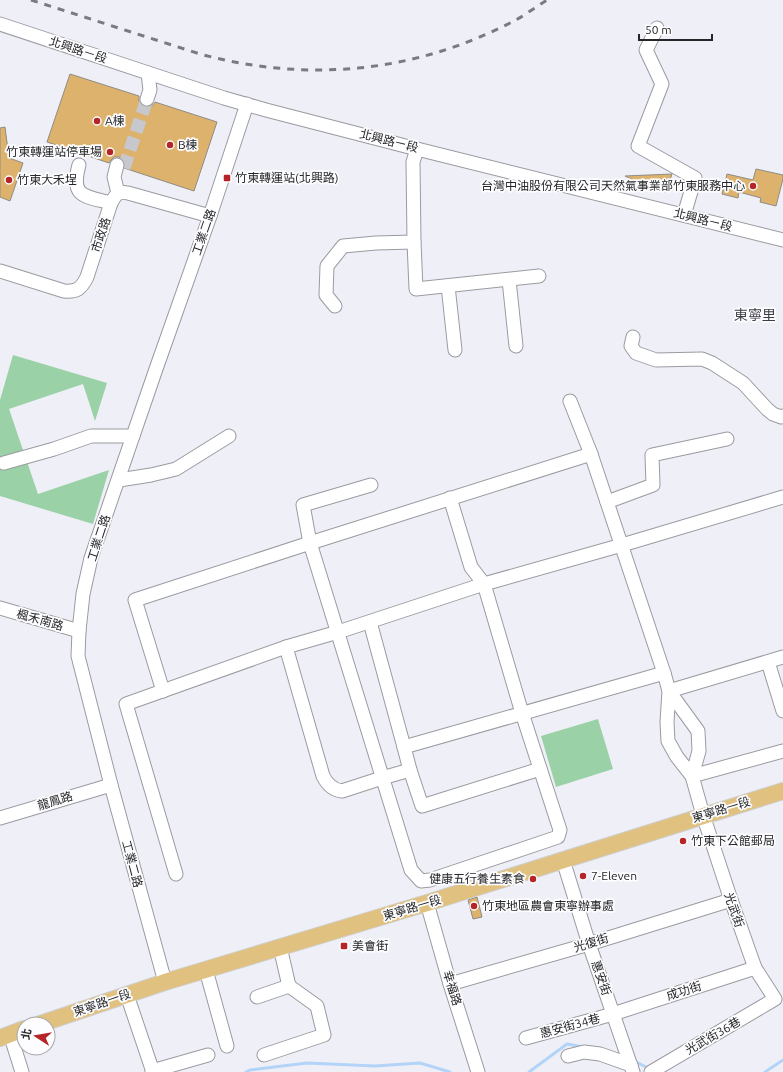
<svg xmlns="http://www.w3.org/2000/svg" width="783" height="1072" font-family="Ubuntu,'Noto Sans TC',sans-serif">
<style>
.green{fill:#9ad1a6}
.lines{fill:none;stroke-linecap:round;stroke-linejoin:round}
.stream{stroke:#b3d4f8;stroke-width:3}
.building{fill:#ddb26c;stroke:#8f8b85}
.minor-tunnel{stroke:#c7c8ce;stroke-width:13;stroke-dasharray:13 6;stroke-linecap:butt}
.minor-casing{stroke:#9a9ba1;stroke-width:15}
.major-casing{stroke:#cfcfd0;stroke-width:18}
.minor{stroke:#fff;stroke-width:13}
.major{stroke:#e0c180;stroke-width:16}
.rail{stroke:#7a7b7f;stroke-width:3;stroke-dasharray:7 7;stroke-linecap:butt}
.poi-dot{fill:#b52527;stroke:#fdfdff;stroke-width:1.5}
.labels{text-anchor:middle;stroke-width:3.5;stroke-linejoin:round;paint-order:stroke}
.street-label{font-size:12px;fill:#252628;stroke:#fdfdff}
.poi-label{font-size:12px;fill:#252628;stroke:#fdfdff;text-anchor:start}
.quarter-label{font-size:14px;fill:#3d3e43;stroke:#fdfdff}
</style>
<rect width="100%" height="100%" fill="#eff0f7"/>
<g class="green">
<path d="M13,355l94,28 -12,38 -12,-37 -74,25 29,85 71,-24 -16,54 -93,-28v-96z"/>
<path d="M598,719l15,50 -57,18 -15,-51z"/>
</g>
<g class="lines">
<g class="stream">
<path d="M638,1063l8,4"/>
<path d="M246,1072l4,-2 57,-7 68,3 45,-3 30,9"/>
<path d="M529,1072l38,-28 16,3"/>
<path d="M765,1072l18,-12"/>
</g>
</g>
<g class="building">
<path d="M70,74l69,22v5l2,4 3,1 5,1 4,-2 2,-3 62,20 -23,69 -70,-23 1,-6 -3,-3 -3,-2h-5l-3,3 -2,3 -62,-21z"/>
<path d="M5,127l4,31 14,5 -13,38 -10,-4v-69z"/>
<path d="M756,169l27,6v4l-7,27 -16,-4 1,-4 -22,-6 -1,6 -16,-4 5,-20 26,6z"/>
<path d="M672,174l-6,18 -17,-4 -24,-12z"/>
<path d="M477,897l5,20 -9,2 -5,-19z"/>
</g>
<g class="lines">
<path class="minor-tunnel" d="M124,168l23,-69"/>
<g class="minor-casing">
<g id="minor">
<path d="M0,24l224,74 42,12 151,39 366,91"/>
<path d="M657,28l-11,22 16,34 -24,62 57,32 -11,37"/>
<path d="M147,99l3,-9 -2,-17"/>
<path d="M79,165c-9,33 6,31 32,38"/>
<path d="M117,165l-3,12 4,16"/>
<path d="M414,242l2,47 123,-13"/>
<path d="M0,271l64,20c13,1 17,-2 23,-14l24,-74c5,-9 7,-12 17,-10l82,23"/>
<path d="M509,280l7,66"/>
<path d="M448,286l7,64"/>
<path d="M335,306l-9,-11 1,-29 16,-20 33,-3 38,-1 -1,-80 4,-13"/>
<path d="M633,337l-2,9 5,7 20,7 46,-1 10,4 31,20 24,26 6,5 8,3 2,-1"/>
<path d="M570,401l21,53 73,219"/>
<path d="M4,463l50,-14 37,-13h42"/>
<path d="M119,480l32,-5 25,-6 53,-33"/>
<path d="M371,485l-68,20 7,38 101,327 10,11 9,-1 128,-43 2,-7 -38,-117 -38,-129 -13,-17 -21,-69"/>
<path d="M607,502l46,-17 -1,-30 75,-16"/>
<path d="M0,608l79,23"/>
<path d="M370,622l34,125 260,-74 5,18 -2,31 1,19 9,16 15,19 7,-25 -1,-20 -29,-40"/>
<path d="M768,662l15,49"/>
<path d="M163,691l-28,-91 175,-57 281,-89"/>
<path d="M669,691l114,-34"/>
<path d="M404,747l6,23 12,36 118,-37"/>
<path d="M410,770l-28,8 -40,13c-9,-1 -15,-7 -19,-15l-37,-129 52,-15 146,-48 138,-39 161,-48"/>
<path d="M0,818l111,-33"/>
<path d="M563,860l26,84 44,128"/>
<path d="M176,874l-50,-170 160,-57"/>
<path d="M427,903l23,81 28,88"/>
<path d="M206,970l21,76"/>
<path d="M165,982l-54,-197 -33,-129 1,-25 4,-37 8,-36 65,-189 54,-153 37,-112"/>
<path d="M450,984l139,-40 142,-44"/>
<path d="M127,995l26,77"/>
<path d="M257,997l32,-11"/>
<path d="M10,1034l12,38"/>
<path d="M526,1038l87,-24 142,-46"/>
<path d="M264,1055l60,-20 -7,-29 -28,-20 -9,-39"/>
<path d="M568,1056l16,-4 16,2 31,11"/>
<path d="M152,1071l56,-16"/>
<path d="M651,1072l124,-73 -20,-31 -24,-68 -28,-85 -11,-39 91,-25"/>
</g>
</g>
<g class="major-casing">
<g id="major">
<path d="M40,1024l125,-42 262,-79 356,-112"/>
<path d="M0,1038l24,-9"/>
</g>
</g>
<use href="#minor" class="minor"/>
<use href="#major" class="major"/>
<path class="rail" d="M31,0l169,54c108,29 214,19 314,-33 11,-6 22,-14 33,-21"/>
</g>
<g class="poi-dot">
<circle cx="97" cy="121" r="4"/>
<circle cx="170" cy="145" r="4"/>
<circle cx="110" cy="152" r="4"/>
<rect x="223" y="174" width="8" height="8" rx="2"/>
<circle cx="9" cy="180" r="4"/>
<circle cx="753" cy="186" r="4"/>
<circle cx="683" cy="841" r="4"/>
<circle cx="583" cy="876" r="4"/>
<circle cx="533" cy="879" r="4"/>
<circle cx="474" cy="906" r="4"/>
<rect x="340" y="942" width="8" height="8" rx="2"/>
</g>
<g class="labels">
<g class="street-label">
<text transform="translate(78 50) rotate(18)" y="4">北興路ㄧ段</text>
<text transform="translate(389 141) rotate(14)" y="4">北興路ㄧ段</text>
<text transform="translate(703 220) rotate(14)" y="4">北興路ㄧ段</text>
<text transform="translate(204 232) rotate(-71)" y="4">工業二路</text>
<text transform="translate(101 235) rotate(-72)" y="4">市政路</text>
<text transform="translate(99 538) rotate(-72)" y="4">工業二路</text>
<text transform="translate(40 620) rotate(16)" y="4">楓禾南路</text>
<text transform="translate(55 801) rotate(-17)" y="4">龍鳳路</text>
<text transform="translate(721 810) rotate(-17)" y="4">東寧路一段</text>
<text transform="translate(132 864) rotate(75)" y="4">工業二路</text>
<text transform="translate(412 908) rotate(-17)" y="4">東寧路一段</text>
<text transform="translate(734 910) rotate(71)" y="4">光武街</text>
<text transform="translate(591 943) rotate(-17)" y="4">光復街</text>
<text transform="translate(601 978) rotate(71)" y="4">惠安街</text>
<text transform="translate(452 988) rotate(73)" y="4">幸福路</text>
<text transform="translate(684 991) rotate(-18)" y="4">成功街</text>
<text transform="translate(102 1003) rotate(-19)" y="4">東寧路一段</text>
<text transform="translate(570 1026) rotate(-15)" y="4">惠安街34巷</text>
<text transform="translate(713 1036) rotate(-30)" y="4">光武街36巷</text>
</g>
<g class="poi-label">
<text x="105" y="125">A棟</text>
<text x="178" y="149">B棟</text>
<text x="102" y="156" text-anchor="end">竹東轉運站停車場</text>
<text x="235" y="182">竹東轉運站(北興路)</text>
<text x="17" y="184">竹東大禾埕</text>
<text x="745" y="190" text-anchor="end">台灣中油股份有限公司天然氣事業部竹東服務中心</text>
<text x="691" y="845">竹東下公館郵局</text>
<text x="591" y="880">7-Eleven</text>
<text x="525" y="883" text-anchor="end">健康五行養生素食</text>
<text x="482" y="910">竹東地區農會東寧辦事處</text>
<text x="352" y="950">美會街</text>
</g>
<g class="quarter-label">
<text x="755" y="320">東寧里</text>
</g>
</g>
<g transform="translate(36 1036) rotate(282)"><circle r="19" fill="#fdfdff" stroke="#a7a7a9"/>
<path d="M0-3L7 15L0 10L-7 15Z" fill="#b52527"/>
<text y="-6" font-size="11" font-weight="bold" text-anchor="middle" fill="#252628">北</text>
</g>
<path d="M639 34v6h73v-6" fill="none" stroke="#252628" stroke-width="2"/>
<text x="645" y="34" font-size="12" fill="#252628" stroke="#fdfdff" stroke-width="3" paint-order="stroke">50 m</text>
</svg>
